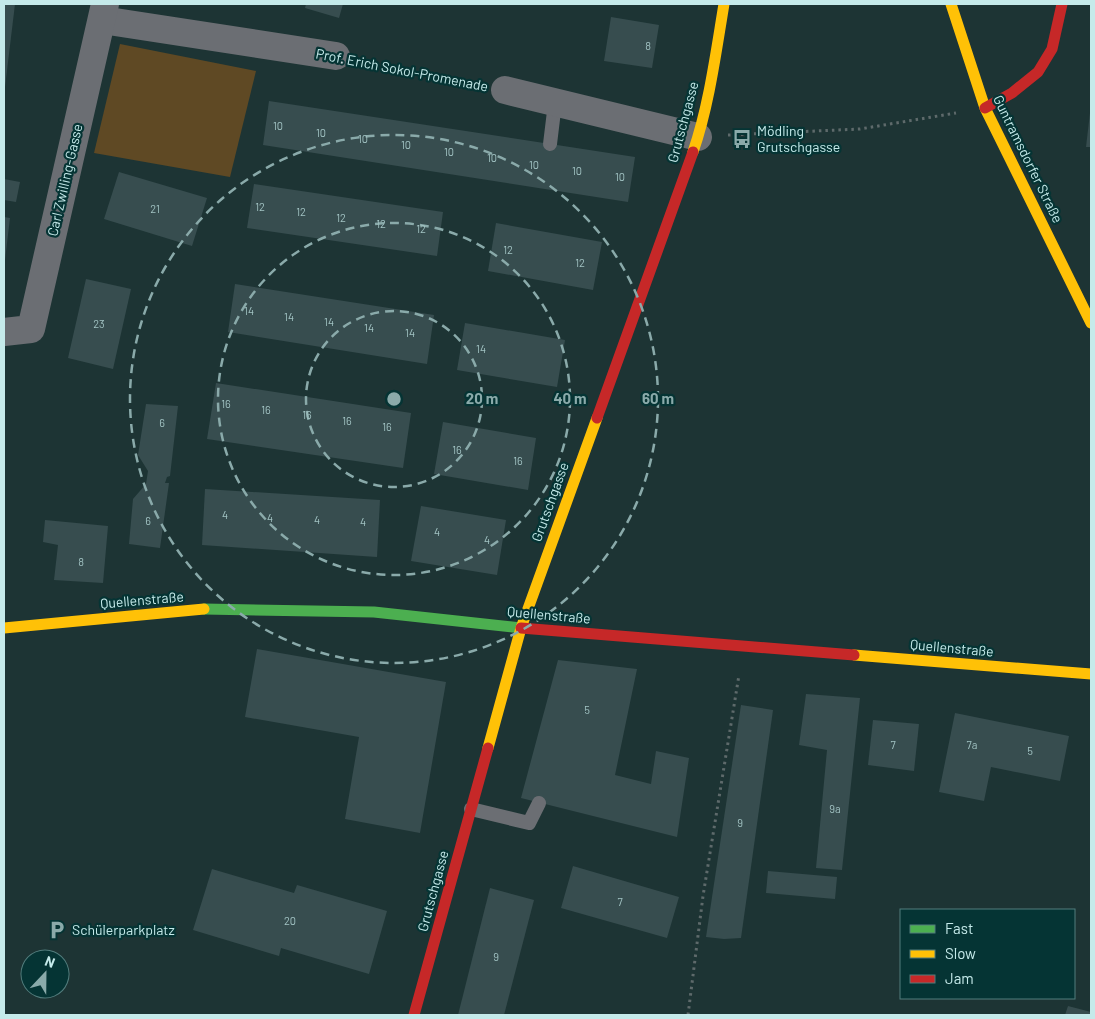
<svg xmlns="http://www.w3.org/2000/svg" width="1095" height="1019" font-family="Barlow,sans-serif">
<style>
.green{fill:#5f4924}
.building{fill:#374d4f}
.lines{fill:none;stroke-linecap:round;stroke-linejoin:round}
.path{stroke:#5e6a6b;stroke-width:3;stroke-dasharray:2.5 4;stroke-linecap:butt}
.lane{stroke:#6b6e73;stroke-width:14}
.street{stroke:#6b6e73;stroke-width:28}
.fast{stroke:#4caf50;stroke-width:11}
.slow{stroke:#ffc107;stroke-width:11}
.jam{stroke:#c62828;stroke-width:11}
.ring{fill:none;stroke:#8aaaaa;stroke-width:2.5;stroke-dasharray:9 6}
.labels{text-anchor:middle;stroke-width:4.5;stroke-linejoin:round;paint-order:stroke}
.number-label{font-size:11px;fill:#a2c3c3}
.street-label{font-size:14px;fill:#c5eaea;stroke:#053434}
.poi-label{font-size:14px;fill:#c5eaea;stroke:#053434;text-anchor:start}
.centre{fill:#8aaaaa;stroke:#053434;stroke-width:2.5}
.ring-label{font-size:15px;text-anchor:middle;font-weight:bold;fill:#8aaaaa;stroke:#053434;stroke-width:4.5;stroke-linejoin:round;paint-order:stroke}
</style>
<rect width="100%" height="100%" fill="#1d3434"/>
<path class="green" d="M120,44l136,27 -26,106 -136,-24z"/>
<g class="building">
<path d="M4,4h11l-10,83h-1z"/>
<path d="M306,4h37l-4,14 -34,-10z"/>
<path d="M611,17l48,8 -7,43 -48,-7z"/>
<path d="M269,101l366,56 -7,45 -365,-57z"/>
<path d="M1090,113h1v34h-5z"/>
<path d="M119,172l88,26 -15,48 -88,-27z"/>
<path d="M4,179l16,3 -4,20 -12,-2z"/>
<path d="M254,184l189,28 -6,44 -190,-28z"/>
<path d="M4,217l6,1 -5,42h-1z"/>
<path d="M496,223l106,19 -9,48 -105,-19z"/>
<path d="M86,279l45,10 -18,80 -45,-11z"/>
<path d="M235,284l199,31 -7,49 -199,-32z"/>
<path d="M465,323l100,17 -8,47 -100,-17z"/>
<path d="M216,383l195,30 -8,55 -196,-29z"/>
<path d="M146,404l32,2 -8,70 -3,1 -2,6h4l-9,65 -31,-4 4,-45 13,-15 2,-13 -10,-16z"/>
<path d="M443,422l93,16 -8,52 -94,-16z"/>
<path d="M205,489l175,11 -3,57 -175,-12z"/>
<path d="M421,506l85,14 -9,55 -86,-14z"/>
<path d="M45,520l63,6 -5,57 -49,-3 4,-35 -15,-3z"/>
<path d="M257,649l189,33 -26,151 -75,-14 14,-82 -114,-20z"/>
<path d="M558,660l79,9 -22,106 36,9 5,-33 33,7 -12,79 -156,-39z"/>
<path d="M806,694l54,4 -18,172 -26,-2 11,-118 -28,-5z"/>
<path d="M741,705l32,5 -32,228 -17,1 -18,-2z"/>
<path d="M955,713l114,23 -9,45 -69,-14 -7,34 -45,-9z"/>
<path d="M873,720l46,4 -5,47 -46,-6z"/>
<path d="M573,866l106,31 -12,41 -106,-30z"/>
<path d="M212,869l82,24 3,-8 90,26 -18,63 -88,-26 -2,8 -86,-26z"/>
<path d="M768,871l69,6 -2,22 -69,-6z"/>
<path d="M490,888l44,12 -30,115h-46z"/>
<path d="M1068,1006l23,6v3h-26z"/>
</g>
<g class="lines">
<g class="path">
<path d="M363,62l114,23"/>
<path d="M728,135l132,-6 96,-16"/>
<path d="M688,1015l15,-119 36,-221"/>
</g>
<g class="lane">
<path d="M550,144l5,-41"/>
<path d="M471,809l58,14 10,-20"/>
</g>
<g class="street">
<path d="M102,20l234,36"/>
<path d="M505,90l193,47"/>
<path d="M4,332l27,-3 74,-325"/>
</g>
<path class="fast" d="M204,609l170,3 147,16"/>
<g class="slow">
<path d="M951,4l34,104 106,215"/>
<path d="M693,152c16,-46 23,-100 31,-148"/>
<path d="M4,628l200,-19"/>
<path d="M854,655l237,19"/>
<path d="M488,748l33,-120 76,-210"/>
</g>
<g class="jam">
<path d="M985,108l27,-15 26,-21 14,-23 10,-45"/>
<path d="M597,418l96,-266"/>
<path d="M521,628l333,27"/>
<path d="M414,1015l74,-267"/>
</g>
</g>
<g class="ring">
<circle cx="394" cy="399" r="88"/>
<circle cx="394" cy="399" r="176"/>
<circle cx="394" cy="399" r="264"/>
</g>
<defs>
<g id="bus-bare" transform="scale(1.5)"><path d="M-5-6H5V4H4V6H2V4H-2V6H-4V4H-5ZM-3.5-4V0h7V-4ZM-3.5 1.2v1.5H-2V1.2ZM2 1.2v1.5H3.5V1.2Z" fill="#8aaaaa" stroke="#053434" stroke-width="2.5" paint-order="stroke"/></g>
<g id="parking-bare" transform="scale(1.5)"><path d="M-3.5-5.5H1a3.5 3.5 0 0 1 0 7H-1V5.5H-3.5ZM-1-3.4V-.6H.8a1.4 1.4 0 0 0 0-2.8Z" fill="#8aaaaa" stroke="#053434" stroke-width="2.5" paint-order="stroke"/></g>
</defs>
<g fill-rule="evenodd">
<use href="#bus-bare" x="742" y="139"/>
<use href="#parking-bare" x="57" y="930"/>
</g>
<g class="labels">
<g class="number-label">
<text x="648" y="50">8</text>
<text x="278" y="130">10</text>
<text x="321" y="137">10</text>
<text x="363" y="143">10</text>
<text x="406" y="149">10</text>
<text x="449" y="156">10</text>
<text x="492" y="162">10</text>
<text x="534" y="169">10</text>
<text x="577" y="175">10</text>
<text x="620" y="181">10</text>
<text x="260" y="211">12</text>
<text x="155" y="213">21</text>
<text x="301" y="216">12</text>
<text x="341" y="222">12</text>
<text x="381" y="228">12</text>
<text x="421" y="233">12</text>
<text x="508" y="254">12</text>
<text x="580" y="267">12</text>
<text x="249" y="315">14</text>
<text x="289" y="321">14</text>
<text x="329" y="326">14</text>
<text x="99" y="328">23</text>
<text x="369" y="332">14</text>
<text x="410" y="337">14</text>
<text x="481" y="353">14</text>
<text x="226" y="408">16</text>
<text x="266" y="414">16</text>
<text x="307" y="419">16</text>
<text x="347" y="425">16</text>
<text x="162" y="427">6</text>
<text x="387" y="431">16</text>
<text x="457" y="454">16</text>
<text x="518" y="465">16</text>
<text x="225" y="519">4</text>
<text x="270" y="522">4</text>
<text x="317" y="524">4</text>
<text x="148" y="525">6</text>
<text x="363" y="526">4</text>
<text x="437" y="536">4</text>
<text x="487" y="544">4</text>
<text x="81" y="566">8</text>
<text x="587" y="714">5</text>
<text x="893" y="749">7</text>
<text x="972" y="749">7a</text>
<text x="1030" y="755">5</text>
<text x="835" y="813">9a</text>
<text x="740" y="827">9</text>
<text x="620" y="906">7</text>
<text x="290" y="925">20</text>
<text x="496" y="961">9</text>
</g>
<g class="street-label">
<text transform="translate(402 70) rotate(11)" y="5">Prof. Erich Sokol-Promenade</text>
<text transform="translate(683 122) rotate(-75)" y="5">Grutschgasse</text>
<text transform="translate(1028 159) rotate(64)" y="5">Guntramsdorfer Straße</text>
<text transform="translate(65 180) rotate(-77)" y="5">Carl Zwilling-Gasse</text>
<text transform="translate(550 502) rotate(-70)" y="5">Grutschgasse</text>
<text transform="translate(142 600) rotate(-5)" y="5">Quellenstraße</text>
<text transform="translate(549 615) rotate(5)" y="5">Quellenstraße</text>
<text transform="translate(952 648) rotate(5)" y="5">Quellenstraße</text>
<text transform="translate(433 891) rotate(-75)" y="5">Grutschgasse</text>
</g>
<g class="poi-label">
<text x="757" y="136">Mödling<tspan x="757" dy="16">Grutschgasse</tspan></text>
<text x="72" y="935">Schülerparkplatz</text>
</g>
</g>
<circle cx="394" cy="399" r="8" class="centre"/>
<g class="ring-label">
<text x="482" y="404">20 m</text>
<text x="570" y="404">40 m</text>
<text x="658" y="404">60 m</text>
</g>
<rect width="1095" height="1019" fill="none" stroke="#c5eaea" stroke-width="10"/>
<rect x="900" y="909" width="175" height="90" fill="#053434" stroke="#527d7d"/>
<rect x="910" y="925" width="25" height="8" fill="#4caf50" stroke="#527d7d"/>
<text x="945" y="934" font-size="15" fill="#c5eaea">Fast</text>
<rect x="910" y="950" width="25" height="8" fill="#ffc107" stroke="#527d7d"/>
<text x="945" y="959" font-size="15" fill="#c5eaea">Slow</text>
<rect x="910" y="975" width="25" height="8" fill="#c62828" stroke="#527d7d"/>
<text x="945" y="984" font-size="15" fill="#c5eaea">Jam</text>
<g transform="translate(45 974) rotate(22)"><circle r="24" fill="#053434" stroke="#527d7d"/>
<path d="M0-4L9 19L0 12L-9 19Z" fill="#8aaaaa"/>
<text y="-8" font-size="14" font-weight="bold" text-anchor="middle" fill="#c5eaea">N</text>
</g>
</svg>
